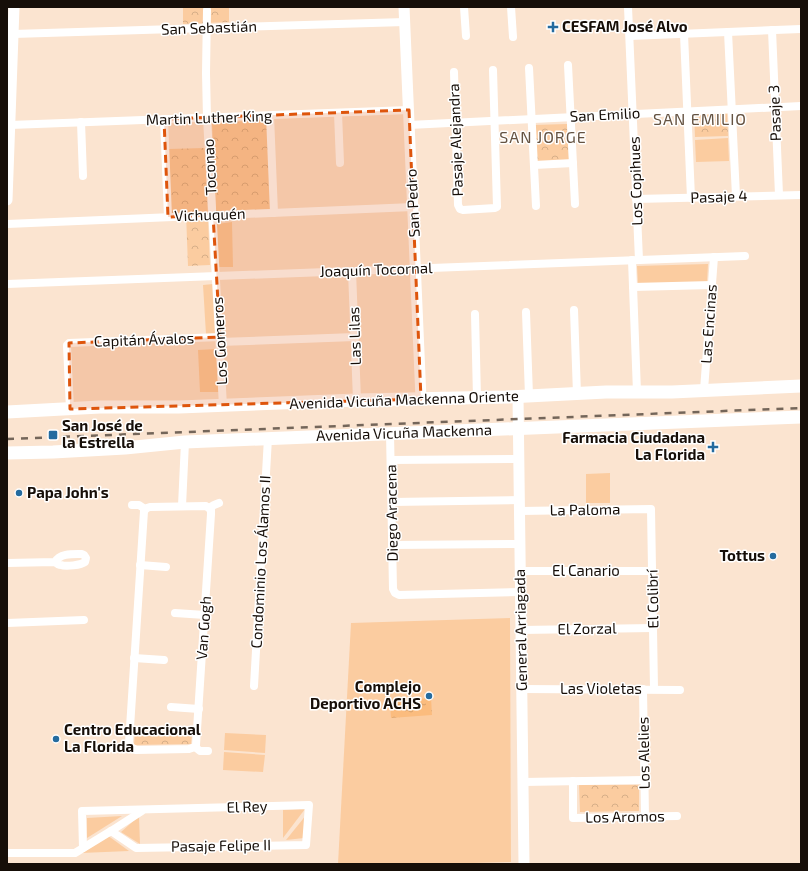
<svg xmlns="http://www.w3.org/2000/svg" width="808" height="871" font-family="'Exo 2',sans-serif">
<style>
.grass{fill:#fbcca0}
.park{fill:url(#park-crowns)}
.water{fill:url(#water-ripples)}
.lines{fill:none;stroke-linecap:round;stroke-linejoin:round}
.street{stroke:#fff;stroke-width:8}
.secondary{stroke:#fff;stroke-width:11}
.primary{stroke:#fff;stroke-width:13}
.rail{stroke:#74665a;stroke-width:2.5;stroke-dasharray:7 7;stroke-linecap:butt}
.marked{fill:#de550c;fill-opacity:0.2;stroke:#de550c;stroke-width:3;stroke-dasharray:8 5;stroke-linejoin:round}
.poi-dot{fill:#246b9f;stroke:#fff;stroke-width:1.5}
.labels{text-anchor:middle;stroke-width:3;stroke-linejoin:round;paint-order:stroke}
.poi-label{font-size:15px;font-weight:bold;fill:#160e08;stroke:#fff;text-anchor:start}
.street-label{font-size:15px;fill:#160e08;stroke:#fff}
.neighbourhood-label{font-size:16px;letter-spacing:1px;fill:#655342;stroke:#fff}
</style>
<defs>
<pattern id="park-crowns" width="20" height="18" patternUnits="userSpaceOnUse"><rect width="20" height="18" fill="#fbcca0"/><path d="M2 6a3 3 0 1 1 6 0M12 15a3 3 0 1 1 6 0" fill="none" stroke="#d6ae88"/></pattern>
<pattern id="water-ripples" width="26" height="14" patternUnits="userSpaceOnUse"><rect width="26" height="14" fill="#fbbc7e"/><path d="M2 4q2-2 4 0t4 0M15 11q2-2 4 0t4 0" fill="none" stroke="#d6a06b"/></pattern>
</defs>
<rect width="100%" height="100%" fill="#fbe4d0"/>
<g class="grass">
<path d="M728,138l1,23 -33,1 -1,-22z"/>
<path d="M232,222l1,45h-14l-2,-43z"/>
<path d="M708,264l-1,19 -69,1 -1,-18z"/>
<path d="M213,284l3,50h-10l-3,-49z"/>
<path d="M216,349l3,43h-19l-2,-42z"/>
<path d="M610,473v30h-24v-29z"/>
<path d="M510,618l1,244 -74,2h-99l13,-241z"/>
<path d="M225,733l41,2 -1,18 -41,-3z"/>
<path d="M224,752l41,3 -2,17 -40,-2z"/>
<path d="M305,809l-22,29v-28z"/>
<path d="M307,814l-3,24 -18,2z"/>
<path d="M122,816l-35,22v-20z"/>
<path d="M139,816l1,28 -19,-12z"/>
<path d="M107,835l22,16 -48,2z"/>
</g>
<g class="park">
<path d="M183,7h46v15l-46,2z"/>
<path d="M727,112l1,24 -33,1 -1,-24z"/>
<path d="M267,120l5,89 -56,2 -4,-88z"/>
<path d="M567,124l2,36 -34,2 -2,-37z"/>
<path d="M205,148l5,117 -22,1 -2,-53h-15l-3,-64z"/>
<path d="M135,731l57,3 -1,10 -57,1z"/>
<path d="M579,785h60v26l-59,1z"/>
</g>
<g class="water">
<path d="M416,685v5l-18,1v-5z"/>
<path d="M431,698l1,17 -41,3 -1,-17z"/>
</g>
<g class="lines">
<g class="street">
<path d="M464,7l2,29"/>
<path d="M511,7l2,30"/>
<path d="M628,7l11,253"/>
<path d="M207,10l-1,63 1,45 16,288"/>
<path d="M772,30l7,165"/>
<path d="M728,32l8,164"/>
<path d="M13,34l392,-12"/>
<path d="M684,34l7,164"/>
<path d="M630,36l171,-7"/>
<path d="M568,65l7,139"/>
<path d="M529,68l7,138"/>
<path d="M454,72l4,133 2,4 3,1 32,-2 2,-1 -4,-137"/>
<path d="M338,113l2,50"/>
<path d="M270,116l4,97"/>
<path d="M164,119l4,98"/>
<path d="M81,122l2,54"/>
<path d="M10,125l399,-15"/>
<path d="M409,125l392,-19"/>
<path d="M534,165l39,-2"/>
<path d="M636,199l165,-4"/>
<path d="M7,224l406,-17"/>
<path d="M632,260l5,132"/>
<path d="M352,271l5,129"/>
<path d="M7,284l738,-28"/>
<path d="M633,287l79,-2"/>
<path d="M574,310l3,84"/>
<path d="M526,312l3,84"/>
<path d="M475,314l2,84"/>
<path d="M220,342l135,-5"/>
<path d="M704,390l10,-133"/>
<path d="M70,409l-3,-63v-1l2,-2 151,-6"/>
<path d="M390,433l3,156 2,4 4,2 122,-3"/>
<path d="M391,460l128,-1"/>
<path d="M392,502l128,-2"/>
<path d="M132,505h7l6,4"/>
<path d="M182,506l3,-64"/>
<path d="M209,508l5,-3 5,-2"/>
<path d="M520,511l131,-2 3,180"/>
<path d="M392,545l128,-1"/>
<path d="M7,563l48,-1c2,2 3,3 6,3 5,2 20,0 24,-3l1,-4 -2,-3 -2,-1c-9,0 -22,-1 -27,8"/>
<path d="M140,565l26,2"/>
<path d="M521,571h131"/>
<path d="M175,613l30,2"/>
<path d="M7,623l77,-3"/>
<path d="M521,630l132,-2"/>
<path d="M134,658l30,2"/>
<path d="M254,686l14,-248"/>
<path d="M522,689l158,1"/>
<path d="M643,689l2,128"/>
<path d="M171,707l28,2"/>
<path d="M195,747l5,4h8"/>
<path d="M111,748l14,1 6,-2 5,3 53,-1 6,-2 1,-2 15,-231v-4l-5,-4 -56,1 -3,1 -3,3 -15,232 2,4"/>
<path d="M573,781v37l104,-2"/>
<path d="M523,782l121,-2"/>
<path d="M83,848l-1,-37 227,-6 -3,40 -170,3 -25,-17"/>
<path d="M7,853h68l36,-22 31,-20"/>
</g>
<g class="secondary">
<path d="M404,7l17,392"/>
<path d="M7,200l7,-193"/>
<path d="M518,396l6,468"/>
</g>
<g class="primary">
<path d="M7,412l93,-5h79l178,-7 151,-3 98,-5h66l129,-6"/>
<path d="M7,453l46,-1 72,-4 60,-6 616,-25"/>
</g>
<path class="rail" d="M7,439l794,-31"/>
</g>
<path class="marked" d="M409,110l12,289 -351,10 -1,-66 151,-6 -7,-122 -45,2 -4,-98z"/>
<g class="poi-dot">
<path d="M551 21h4v4h4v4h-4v4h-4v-4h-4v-4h4z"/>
<rect x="48" y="430" width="10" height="10" rx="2"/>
<path d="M711 441h4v4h4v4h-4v4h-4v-4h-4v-4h4z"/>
<circle cx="19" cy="493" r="4"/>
<circle cx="773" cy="556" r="4"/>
<circle cx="429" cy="696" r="4"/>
<circle cx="56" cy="739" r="4"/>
</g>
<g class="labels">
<g class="poi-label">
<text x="562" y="32">CESFAM José Alvo</text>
<text x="62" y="431">San José de<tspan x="62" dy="17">la Estrella</tspan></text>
<text x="705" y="443" text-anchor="end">Farmacia Ciudadana<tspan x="705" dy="17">La Florida</tspan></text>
<text x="27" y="498">Papa John's</text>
<text x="765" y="561" text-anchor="end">Tottus</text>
<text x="421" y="692" text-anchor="end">Complejo<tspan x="421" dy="17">Deportivo ACHS</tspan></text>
<text x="64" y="735">Centro Educacional<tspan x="64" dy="17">La Florida</tspan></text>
</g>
<g class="street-label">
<text transform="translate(209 28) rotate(-2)" y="5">San Sebastián</text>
<text transform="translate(775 113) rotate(-92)" y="5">Pasaje 3</text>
<text transform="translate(605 115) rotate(-3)" y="5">San Emilio</text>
<text transform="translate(209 118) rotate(-2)" y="5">Martin Luther King</text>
<text transform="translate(456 140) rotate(-92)" y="5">Pasaje Alejandra</text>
<text transform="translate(210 167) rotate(-93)" y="5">Toconao</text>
<text transform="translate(636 181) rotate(-92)" y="5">Los Copihues</text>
<text transform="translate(719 197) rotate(-2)" y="5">Pasaje 4</text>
<text transform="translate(413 203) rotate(-93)" y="5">San Pedro</text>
<text transform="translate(210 215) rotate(-2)" y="5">Vichuquén</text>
<text transform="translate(376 270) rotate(-2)" y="5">Joaquín Tocornal</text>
<text transform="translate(709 324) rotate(-86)" y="5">Las Encinas</text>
<text transform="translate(355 336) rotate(-92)" y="5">Las Lilas</text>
<text transform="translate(144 340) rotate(-2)" y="5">Capitán Ávalos</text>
<text transform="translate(220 341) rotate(-93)" y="5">Los Gomeros</text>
<text transform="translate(404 400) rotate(-2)" y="5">Avenida Vicuña Mackenna Oriente</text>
<text transform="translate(404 433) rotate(-2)" y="5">Avenida Vicuña Mackenna</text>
<text transform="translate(585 510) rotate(-1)" y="5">La Paloma</text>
<text transform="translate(392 513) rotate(-91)" y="5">Diego Aracena</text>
<text transform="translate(261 562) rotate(-87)" y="5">Condominio Los Álamos II</text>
<text x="586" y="576">El Canario</text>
<text transform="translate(653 599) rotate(-91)" y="5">El Colibrí</text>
<text transform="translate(204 628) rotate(-86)" y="5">Van Gogh</text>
<text transform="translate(587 629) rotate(-1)" y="5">El Zorzal</text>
<text transform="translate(521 630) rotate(-91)" y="5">General Arriagada</text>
<text x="601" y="694">Las Violetas</text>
<text transform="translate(644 753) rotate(-91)" y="5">Los Alelies</text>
<text transform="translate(247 807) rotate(-2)" y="5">El Rey</text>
<text transform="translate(625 817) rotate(-1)" y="5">Los Aromos</text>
<text transform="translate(221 846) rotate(-1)" y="5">Pasaje Felipe II</text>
</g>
<g class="neighbourhood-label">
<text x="700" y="125">SAN EMILIO</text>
<text x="543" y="143">SAN JORGE</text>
</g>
</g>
<rect width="808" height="871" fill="none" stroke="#160e08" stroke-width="16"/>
</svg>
